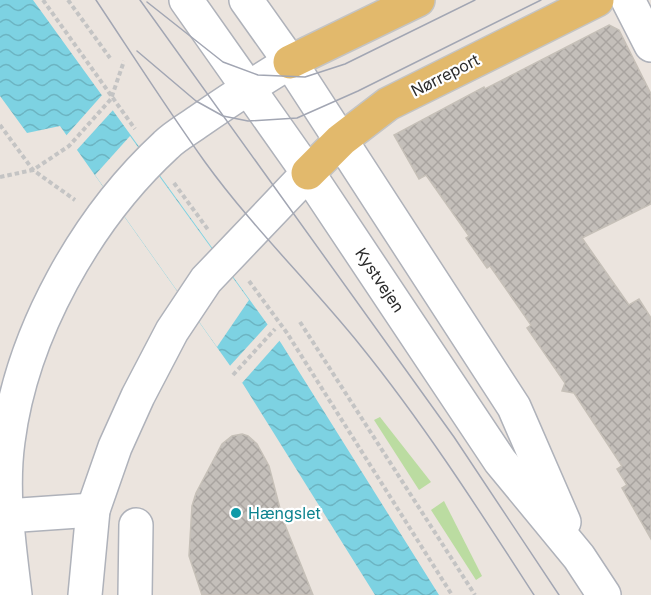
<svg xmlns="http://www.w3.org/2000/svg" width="651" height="595" font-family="Inter,sans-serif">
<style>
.grass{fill:#bbdca1}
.water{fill:url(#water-waves)}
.pier{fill:#ebe4de}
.building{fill:url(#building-cross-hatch);stroke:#c6c0b8;stroke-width:1.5}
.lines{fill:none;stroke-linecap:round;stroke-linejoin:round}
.minor-casing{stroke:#afb2ba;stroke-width:36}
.major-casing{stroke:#c4c4c4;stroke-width:36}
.path{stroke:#c4c4c4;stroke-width:4;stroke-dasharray:4.5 3;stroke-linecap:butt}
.minor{stroke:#fff;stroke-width:33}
.major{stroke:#e2b96c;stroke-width:33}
.tram{stroke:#a2a6b3;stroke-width:1.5}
.culture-dot{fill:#0f9aa8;stroke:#fff;stroke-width:2}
.labels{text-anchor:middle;stroke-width:4.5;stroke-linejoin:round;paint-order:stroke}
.street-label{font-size:16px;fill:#2b2b2b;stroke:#fff}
.culture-label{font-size:16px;fill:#0d838f;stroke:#fff;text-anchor:start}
</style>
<defs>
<pattern id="water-waves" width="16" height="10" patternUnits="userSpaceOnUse" patternTransform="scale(1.5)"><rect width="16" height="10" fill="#7dd2e2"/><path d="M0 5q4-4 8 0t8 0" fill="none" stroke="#6cb4c2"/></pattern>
<pattern id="building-cross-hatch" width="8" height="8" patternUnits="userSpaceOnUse" patternTransform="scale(1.5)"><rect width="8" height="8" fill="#c4bfba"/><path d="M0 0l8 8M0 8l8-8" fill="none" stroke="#a9a4a0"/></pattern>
</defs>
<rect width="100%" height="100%" fill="#ebe4de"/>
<g class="grass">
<path d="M380,417l51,65 -12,8 -45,-70z"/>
<path d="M444,501l38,75 -6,4 -45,-70z"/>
</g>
<path class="water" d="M0,0h33l248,343 158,252h-64l-132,-211 -183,-258 -33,7 -27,-37z"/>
<g class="pier">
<path d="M103,94l11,15 -39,43 -11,-14z"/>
<path d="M130,136l119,164 -32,47 -122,-172z"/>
<path d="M269,323l12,16 -39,44 -14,-15z"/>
</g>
<g class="building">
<path d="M609,25l10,5 32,64v110l-69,34 47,67 10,-6 12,19v221l-29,-51 5,-3 -10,-16 5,-3 -48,-73 -12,-2 3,-8 -38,-55 4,-3 -41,-59 -3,2 -21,-30 3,-2 -43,-61 -7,4 -25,-44 90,-48 1,2z"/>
<path d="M242,434l6,2 9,8 12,22 14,54 30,75h-111l-13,-39 3,-50 4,-13 26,-49 10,-8z"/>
</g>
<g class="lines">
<g class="minor-casing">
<g id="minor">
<path d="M186,0l122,173 192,288 79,96 25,38"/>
<path d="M246,0l44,62 224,345 50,115"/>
<path d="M628,0l23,45"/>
<path d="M0,514l6,2 87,-6"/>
<path d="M15,595c-6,-51 -14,-103 -7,-154 14,-108 78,-222 158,-296 9,-9 22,-16 33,-24 30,-21 60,-40 91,-59"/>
<path d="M85,595l8,-85 22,-63 23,-51 34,-65 34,-51 102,-107"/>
<path d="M135,595l1,-70"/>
</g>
</g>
<g class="major-casing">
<g id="major">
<path d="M290,62l128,-62"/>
<path d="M308,173l33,-33 47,-36 209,-104"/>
</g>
</g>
<g class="path">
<path d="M43,0l92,129"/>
<path d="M68,0l42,58"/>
<path d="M0,125l33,45 42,30"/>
<path d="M0,177l33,-7 36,-24 42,-47 13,-38"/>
<path d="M174,183l35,48"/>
<path d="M249,281l38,52 165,262"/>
<path d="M300,322l175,273"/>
<path d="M233,375l42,-46"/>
</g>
<use href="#minor" class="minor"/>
<use href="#major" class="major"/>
<g class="tram">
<path d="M96,0c36,54 71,109 109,162 47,65 105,121 155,183 64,79 119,165 174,250"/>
<path d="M140,0l314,437 105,158"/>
<path d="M147,2l76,60 35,13 47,2 40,-13 130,-64"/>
<path d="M137,51l59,50 27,15 25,5 49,-3 61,-27 183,-91"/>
</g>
</g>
<circle class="culture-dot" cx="236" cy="513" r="6"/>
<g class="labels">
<g class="street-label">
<text transform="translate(445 75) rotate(-27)" y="6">Nørreport</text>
<text transform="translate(380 280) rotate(56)" y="6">Kystvejen</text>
</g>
<g class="culture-label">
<text x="248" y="519">Hængslet</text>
</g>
</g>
</svg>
